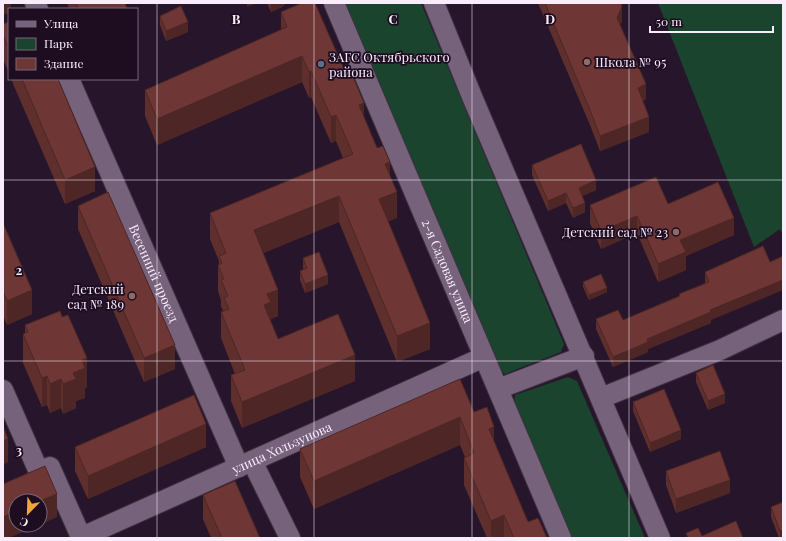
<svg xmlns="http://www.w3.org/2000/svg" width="786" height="541" font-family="'Playfair Display',serif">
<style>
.green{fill:#1a442e}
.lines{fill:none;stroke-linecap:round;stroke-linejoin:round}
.minor-casing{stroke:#3f3142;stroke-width:22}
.minor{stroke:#77627c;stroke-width:20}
.wall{fill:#5f2f2e}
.shaded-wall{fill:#4d2625}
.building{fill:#6e3735;stroke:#4d2625}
.grid{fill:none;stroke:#f9edfc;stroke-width:1;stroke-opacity:0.55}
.education-dot{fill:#8d6e63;stroke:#1e0d21;stroke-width:1.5}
.service-dot{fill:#5c6f8a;stroke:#1e0d21;stroke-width:1.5}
.labels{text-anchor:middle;stroke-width:3.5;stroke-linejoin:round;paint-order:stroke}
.poi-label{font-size:13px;fill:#f9edfc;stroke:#1e0d21;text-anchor:start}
.street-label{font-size:13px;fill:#f9edfc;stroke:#1e0d21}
.grid-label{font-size:13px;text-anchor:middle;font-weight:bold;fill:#f9edfc;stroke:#1e0d21;stroke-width:3.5;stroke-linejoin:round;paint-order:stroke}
</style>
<rect width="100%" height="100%" fill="#27162b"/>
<g class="green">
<path d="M344,3h77l143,341 -3,8 -56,22 -7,-5z"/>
<path d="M658,3h125v233l-3,-7 -26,18z"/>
<path d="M568,377l9,4 68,157h-76l-55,-132 1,-11z"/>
</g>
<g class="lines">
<g class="minor-casing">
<g id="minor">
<path d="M35,3l3,6"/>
<path id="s1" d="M334,3l227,535"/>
<path d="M434,3l39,96 187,439"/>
<path id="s2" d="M69,79l170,388"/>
<path d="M498,389l86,-33"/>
<path d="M3,390l36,82 11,-5 31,70 2,1"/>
<path d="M601,398l119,-48 63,-30"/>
<path d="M252,461l38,77"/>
<path id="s3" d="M80,538l404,-181"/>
</g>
</g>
<use href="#minor" class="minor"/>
</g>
<g class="wall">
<path d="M67,3h58l2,6h-58z"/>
<path d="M267,3h19l-4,4 -11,5z"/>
<path d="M538,3h83l1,18 -2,4 26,74 -3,2 6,31 -49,19 -10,-26z"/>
<path d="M281,12l83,105 13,31 13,27 7,43 -9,3 42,128 -33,13 -58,-140 -76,31 15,63 -7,3v2l7,18 77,42 -113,47 -11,-27v-26l4,-1 -14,-36v-26l2,-1 -2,-5v-6l-3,-9v-26l1,-1v-3l-9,-22v-26l133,-55 -7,-17 -5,2 -20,-46 -2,1 -7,-16 -145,63 -12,-29v-26l136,-60z"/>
<path d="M160,16l28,16 -22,9 -6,-16z"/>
<path d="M9,22v51l-6,-14v-35z"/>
<path d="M11,79h47l37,112 -30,13z"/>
<path d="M532,165l64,25 -14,6 3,16 -12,6 -7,-15 -18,8 -16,-36z"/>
<path d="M668,204l66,31 -48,21v14l-28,12 -21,-49 -36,16 -11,-26v-18z"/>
<path d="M78,206l97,163 -31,13 -66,-153z"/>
<path d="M3,223l29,91 -25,11 -4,-10z"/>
<path d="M763,246l-52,74v3l-63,26v3l-35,15 -17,-38v-10l27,1 56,-24v-2l26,-10v-12z"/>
<path d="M303,258l25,26 -23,9 -5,-13v-9l4,-1 -1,-2z"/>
<path d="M583,282l24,10 -18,8 -6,-13z"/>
<path d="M25,325l62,63h-2v10l-9,3v7l-13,6 -2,-6 -11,5 -3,-8 -5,2 -19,-44v-29h2z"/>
<path d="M696,373l29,30 -17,7 -12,-28z"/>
<path d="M633,402l48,37 -31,13 -17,-41z"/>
<path d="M474,412l20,31 34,79 19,16h-60l-23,-53v-27l1,-1 -5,-12 -146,64 -14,-32v-28z"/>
<path d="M75,447h131l-118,52 -13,-28z"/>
<path d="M666,471l64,22 -54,20 -10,-28z"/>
<path d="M203,495l57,43h-49l-8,-19z"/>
<path d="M771,507l12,31h-4l-8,-21z"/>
</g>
<g class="shaded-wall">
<path d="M3,3h8v6h-2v4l-6,2z"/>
<path d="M247,3h10l-10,4z"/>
<path d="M271,3h15l-4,4 -11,5z"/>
<path d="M622,6v15l-5,12v-15z"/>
<path d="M188,22v10l-22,9v-10z"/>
<path d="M302,56v26l-145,63v-26z"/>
<path d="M311,71v26l-2,1v-26z"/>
<path d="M646,84v15l-8,4v-15z"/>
<path d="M364,103v26l-5,-24z"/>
<path d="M336,115v26l-5,2v-26z"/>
<path d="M649,117v15l-49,19v-15z"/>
<path d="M390,162v27l-5,-25z"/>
<path d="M95,167v24l-30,13v-24z"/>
<path d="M596,180v10l-17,8v-10z"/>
<path d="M397,192v26l-18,7v-26z"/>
<path d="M566,193v10l-18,8v-10z"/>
<path d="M339,196v26l-85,35v-27z"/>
<path d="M585,203v9l-12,6v-10z"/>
<path d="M637,216v17l-36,16v-18z"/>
<path d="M734,218v17l-48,21v14l-28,12v-18l22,-24z"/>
<path d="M328,275v9l-23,9v-9z"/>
<path d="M783,280v10l-72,30v3l-63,26v3l-35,15v-10l34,-18 63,-29z"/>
<path d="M607,288v4l-18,8v-5z"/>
<path d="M32,290v24l-25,11v-24z"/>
<path d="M278,290v26l-7,3v9l-7,-23 3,-11z"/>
<path d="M430,323v26l-33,13v-26z"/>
<path d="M175,345v24l-31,13v-24z"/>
<path d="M355,355v26l-113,47v-26z"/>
<path d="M87,358v30h-2v10l-9,3v7l-13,6v-30l10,-11 9,-13z"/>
<path d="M47,376v29l-5,2v-29z"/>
<path d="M61,379v29l-11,5v-29z"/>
<path d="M725,394v9l-17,7v-9z"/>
<path d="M460,417v28l-146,64v-28z"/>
<path d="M206,424v23l-118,52v-23z"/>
<path d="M494,427v28l-5,-26z"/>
<path d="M681,430v9l-31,13v-9z"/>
<path d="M8,439v23l-5,3v-24z"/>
<path d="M730,480v13l-54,20v-14z"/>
<path d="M57,494v23l-17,8v-24z"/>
<path d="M16,511v14h23l-30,13h-6v-21z"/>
<path d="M504,515v23h-13v-17z"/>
<path d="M783,530v8h-3v-7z"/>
</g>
<g class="building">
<path d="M76,3h49l2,6h-49z"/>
<path d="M302,3h13l32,73 5,-2 12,29 -5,2 18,43 6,-2 7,16 -5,2 12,28 -18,7 51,124 -33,13 -58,-140 -85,34 24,60 -11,4 4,8 -7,3 14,34 60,-25 17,41 -113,47 -11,-27 14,-5 -24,-58 8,-3 -5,-11 4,-2 -7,-16 3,-1 -6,-14 4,-2 -3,-7 7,-3 -16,-40 143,-59 -17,-39 -5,2 -20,-46 -2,1 -7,-16 -145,63 -12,-29 142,-63 -6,-15z"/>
<path d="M545,3h76l1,3 -5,12 29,66 -8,4 11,29 -49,19 -10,-26z"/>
<path d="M181,6l7,16 -22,9 -6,-15z"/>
<path d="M9,22v27l-6,-14v-11z"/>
<path d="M22,79h36l37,88 -30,13z"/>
<path d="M581,144l15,36 -17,8 6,15 -12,5 -7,-15 -18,8 -16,-36z"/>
<path d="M656,177l12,27 50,-22 16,36 -54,22 6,12 -28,12 -21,-48 -36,15 -11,-26z"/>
<path d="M108,192l67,153 -31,13 -66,-152z"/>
<path d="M3,223l29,67 -25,11 -4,-10z"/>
<path d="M763,246l7,16 13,-6v24l-73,30 1,2 -64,27 1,3 -35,15 -17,-38 22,-9 5,10 57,-24 -1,-2 30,-12 -4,-10z"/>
<path d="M319,252l9,23 -23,9 -5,-13 7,-3 -4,-10z"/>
<path d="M601,274l6,14 -18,7 -6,-13z"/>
<path d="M60,311l2,6 6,-2 19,43 -5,2 3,8 -12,5 3,6 -13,5 -2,-5 -11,5 -3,-8 -5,2 -19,-44 5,-2 -3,-7z"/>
<path d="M713,365l12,29 -17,7 -12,-28z"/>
<path d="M460,379l14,33 13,-5 7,20 -5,2 39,93 10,-4 9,20h-33l-10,-23 -13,6 -27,-63 10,-5 -14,-36 -146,64 -14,-32z"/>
<path d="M664,389l17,41 -31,13 -17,-41z"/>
<path d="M194,395l12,29 -118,52 -13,-29z"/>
<path d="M3,426l5,13 -5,2z"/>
<path d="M720,451l10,29 -54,19 -10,-28z"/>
<path d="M45,466l12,28 -17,7h-24v10l-13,6v-33z"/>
<path d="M235,481l25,57h-38l-19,-43z"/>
<path d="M783,502v28l-3,1 -9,-24z"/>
<path d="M736,521l7,17h-55l-2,-5 12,-5 4,8z"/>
</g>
<path class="grid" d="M157,3v535M314,3v535M472,3v535M629,3v535M3,180h780M3,361h780"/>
<g class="education-dot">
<circle cx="587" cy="62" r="4"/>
<circle cx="676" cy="232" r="4"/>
<circle cx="132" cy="296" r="4"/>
</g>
<circle class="service-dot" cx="321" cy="64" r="4"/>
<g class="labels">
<g class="poi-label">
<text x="329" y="62">ЗАГС Октябрьского<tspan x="329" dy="15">района</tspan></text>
<text x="595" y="67">Школа № 95</text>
<text x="668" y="237" text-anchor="end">Детский сад № 23</text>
<text x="124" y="294" text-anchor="end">Детский<tspan x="124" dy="15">сад № 189</tspan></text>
</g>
<g class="street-label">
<text dy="5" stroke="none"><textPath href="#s1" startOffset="291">2-я Садовая улица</textPath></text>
<text dy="5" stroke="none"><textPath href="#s2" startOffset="212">Весенний проезд</textPath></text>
<text dy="5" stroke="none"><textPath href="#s3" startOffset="221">улица Хользунова</textPath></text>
</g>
</g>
<g class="grid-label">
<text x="236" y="24">B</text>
<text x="393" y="24">C</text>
<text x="550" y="24">D</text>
<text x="19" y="275">2</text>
<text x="19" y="455">3</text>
</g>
<rect width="786" height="541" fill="none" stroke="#f9edfc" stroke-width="8"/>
<rect x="8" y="8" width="130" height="72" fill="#1e0d21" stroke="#766779"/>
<rect x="16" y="21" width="20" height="6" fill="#77627c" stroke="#766779"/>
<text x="44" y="28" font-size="12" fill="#f9edfc">Улица</text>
<rect x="16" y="38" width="20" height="12" fill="#1a442e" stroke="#766779"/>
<text x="44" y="48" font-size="12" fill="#f9edfc">Парк</text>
<rect x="16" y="58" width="20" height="12" fill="#6e3735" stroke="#766779"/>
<text x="44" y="68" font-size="12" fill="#f9edfc">Здание</text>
<g transform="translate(28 513) rotate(203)"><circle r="19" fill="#1e0d21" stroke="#766779"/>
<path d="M0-3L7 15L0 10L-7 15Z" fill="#f0a63f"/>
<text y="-6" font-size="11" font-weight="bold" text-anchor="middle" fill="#f9edfc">С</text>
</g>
<path d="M650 26v6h123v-6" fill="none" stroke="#f9edfc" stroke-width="2"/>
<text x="656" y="26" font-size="12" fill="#f9edfc" stroke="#1e0d21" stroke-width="3" paint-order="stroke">50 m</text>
</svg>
